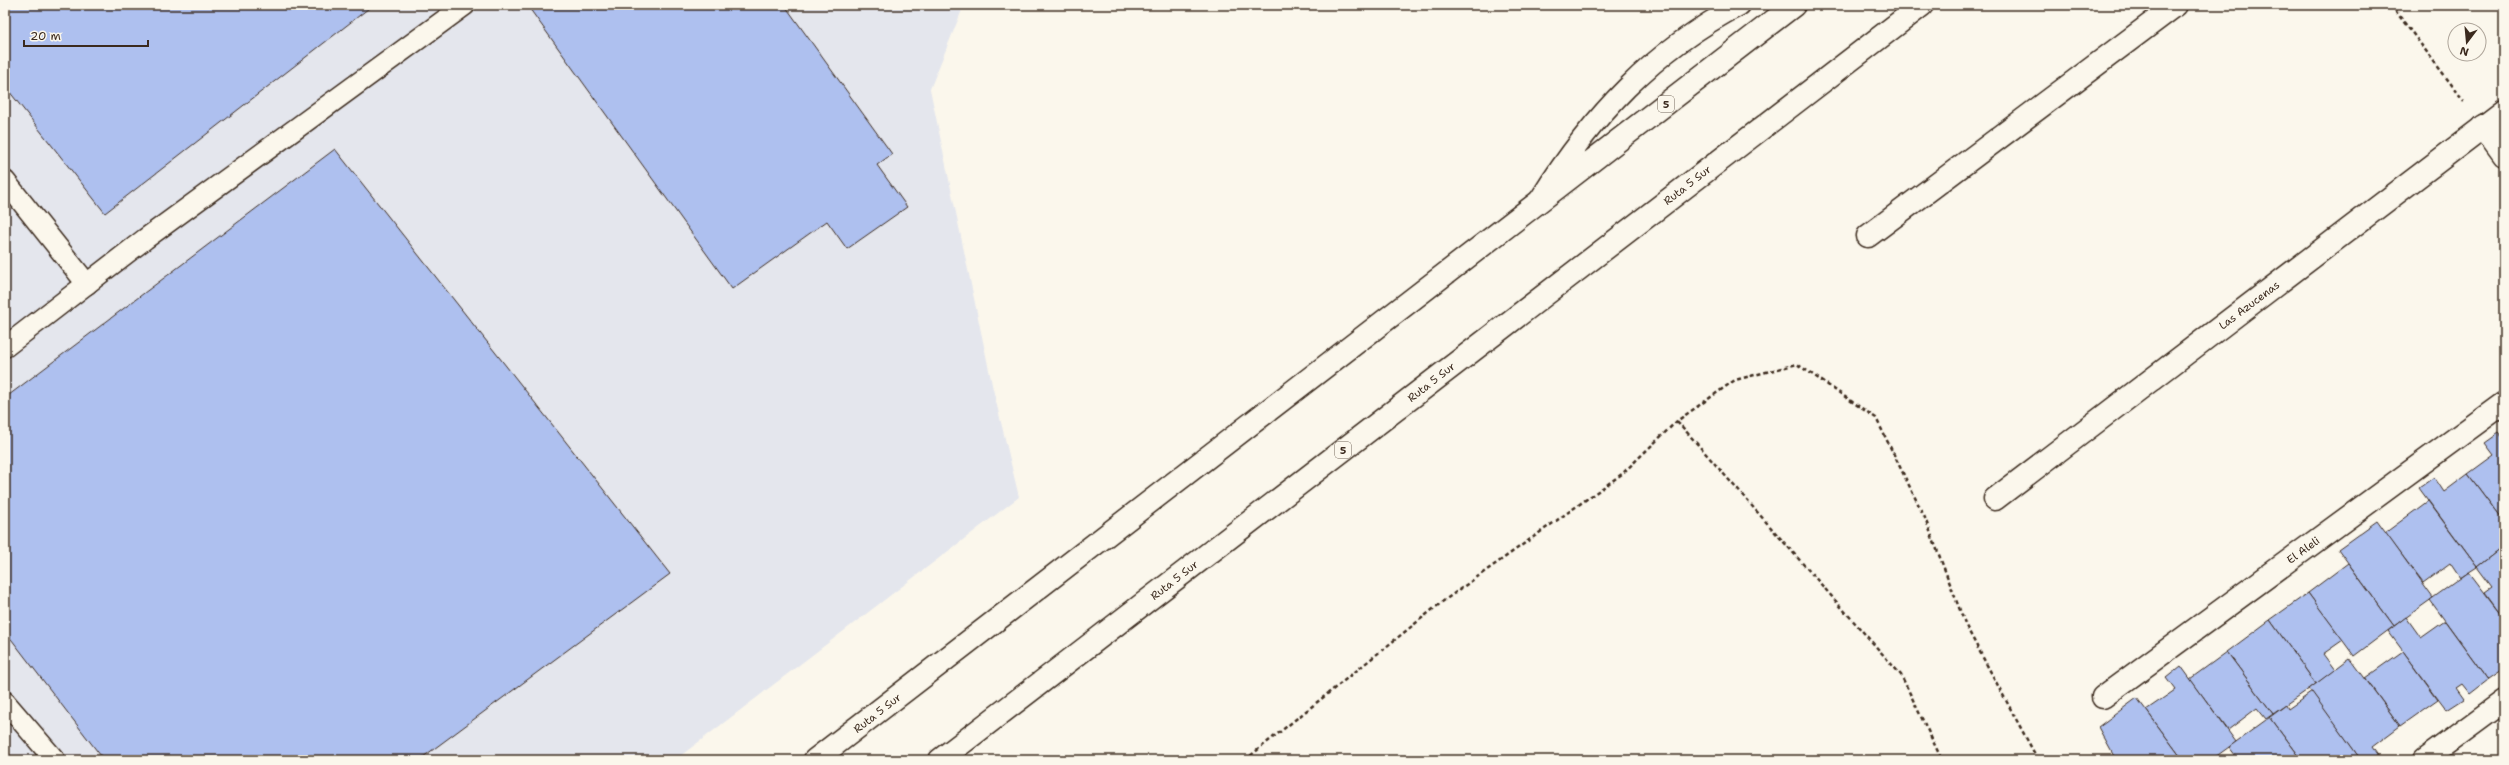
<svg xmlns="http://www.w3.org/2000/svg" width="2509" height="765" font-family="'Shantell Sans',sans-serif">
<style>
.built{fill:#e4e6ed}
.building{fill:#aec0ef;stroke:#3b2a1e}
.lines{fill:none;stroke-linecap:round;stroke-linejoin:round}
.service-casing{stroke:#3b2a1e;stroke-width:23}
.minor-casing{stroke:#3b2a1e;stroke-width:25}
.motorway-casing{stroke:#3b2a1e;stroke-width:25}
.path{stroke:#3b2a1e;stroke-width:2.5;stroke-dasharray:4 3;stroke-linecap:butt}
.service{stroke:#fbf7ec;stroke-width:20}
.minor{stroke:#fbf7ec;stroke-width:22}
.motorway{stroke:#fbf7ec;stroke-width:22}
.labels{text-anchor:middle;stroke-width:3;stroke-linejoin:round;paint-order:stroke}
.shield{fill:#fbf7ec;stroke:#75685c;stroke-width:1}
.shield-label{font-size:10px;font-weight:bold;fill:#3b2a1e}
.street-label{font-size:11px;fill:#3b2a1e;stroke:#fbf7ec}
</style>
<rect width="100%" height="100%" fill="#fbf7ec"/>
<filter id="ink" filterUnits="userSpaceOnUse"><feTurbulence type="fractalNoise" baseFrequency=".025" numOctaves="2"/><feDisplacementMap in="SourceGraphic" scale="8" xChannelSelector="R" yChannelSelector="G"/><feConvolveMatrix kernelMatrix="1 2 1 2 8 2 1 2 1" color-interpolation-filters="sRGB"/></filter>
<g filter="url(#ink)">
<path class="built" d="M5,5h959l-34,84 63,300 26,108 -344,263h-670z"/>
<g class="building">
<path d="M5,5h368l-268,208 -100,-127z"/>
<path d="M527,5h262l-3,2 106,147 -15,11 30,42 -60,42 -20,-28 -95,68z"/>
<path d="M335,149l335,425 -251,186h-315l-99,-129v-233z"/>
<path d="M2499,433l5,6v83l-36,-48 26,-19 -9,-12z"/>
<path d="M2468,474l36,48v24l-27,21 -58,-79 15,-11 10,15z"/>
<path d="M2428,501l49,66 -17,11 -10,-15 -27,20 -38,-50z"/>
<path d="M2377,521l56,77 -39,28 -56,-77z"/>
<path d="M2504,546v72l-19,-26 7,-5 -15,-20z"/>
<path d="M2348,563l46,63 -40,30 -46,-63z"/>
<path d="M2469,572l35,46v51l-16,11 -58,-80z"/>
<path d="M2308,593l35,47 -20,14 12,16 -19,14 -46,-64z"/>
<path d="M2406,617l15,21 24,-17 43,59 -18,14 -8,-10 -6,4 8,11 -17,11 -59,-79z"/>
<path d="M2270,620l46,64 -43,30 -46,-62z"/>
<path d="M2403,651l35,48 -38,27 -35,-48z"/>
<path d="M2227,652l46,62 -7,5 -9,-11 -29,22 -38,-51z"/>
<path d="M2350,658l50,68 -28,21 9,13h-20l-52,-71z"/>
<path d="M2181,666l55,76 -25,18h-28l-37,-50 29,-20 -9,-12z"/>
<path d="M2312,692l49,68h-59l-32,-43 16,-12 2,4z"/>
<path d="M2137,698l9,12 37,50h-67l-18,-33z"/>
<path d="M2270,717l32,43h-63l-10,-13z"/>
</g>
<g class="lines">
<g class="service-casing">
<g id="service">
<path d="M5,181l82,103"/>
<path d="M1540,199c52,-83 113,-149 200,-194"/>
<path d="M5,347l140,-108 320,-234"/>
<path d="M5,702l50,58"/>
</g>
</g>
<g class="minor-casing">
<g id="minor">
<path d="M2483,126l21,29"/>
<path d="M1868,236l308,-231"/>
<path d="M1995,499l509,-388"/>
<path d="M2103,697l401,-294"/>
<path d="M2424,760l80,-59"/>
</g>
</g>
<g class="motorway-casing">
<g id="motorway">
<path d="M815,760l979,-755"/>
<path d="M940,760l982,-755"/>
</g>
</g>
<g class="path">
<path d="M2391,5l73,96"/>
<path d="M1677,421l224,254 41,85"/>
<path d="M1245,760l197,-158 180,-128 55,-53 58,-41 62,-16 79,54 49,100 41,108 72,134"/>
</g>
<use href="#service" class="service"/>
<use href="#minor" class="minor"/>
<use href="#motorway" class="motorway"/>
</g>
</g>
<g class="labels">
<g class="shield">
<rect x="1658" y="96" width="16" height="16" rx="3"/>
<rect x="1335" y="442" width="16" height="16" rx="3"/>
</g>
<g class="shield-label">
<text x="1666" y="108">5</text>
<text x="1343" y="454">5</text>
</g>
<g class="street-label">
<text transform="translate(1687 185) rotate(-38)" y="4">Ruta 5 Sur</text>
<text transform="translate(2249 305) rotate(-37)" y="4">Las Azucenas</text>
<text transform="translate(1431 382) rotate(-38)" y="4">Ruta 5 Sur</text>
<text transform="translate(2303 550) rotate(-36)" y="4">El Aleli</text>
<text transform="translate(1174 580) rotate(-38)" y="4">Ruta 5 Sur</text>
<text transform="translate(877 713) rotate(-38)" y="4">Ruta 5 Sur</text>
</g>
</g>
<rect width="2509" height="765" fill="none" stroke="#fbf7ec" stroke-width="20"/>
<rect x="10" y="10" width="2489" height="745" fill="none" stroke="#3b2a1e" stroke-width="1.5" filter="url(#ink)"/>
<g transform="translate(2467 42) rotate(196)"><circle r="19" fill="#fbf7ec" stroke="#aea59a"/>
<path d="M0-3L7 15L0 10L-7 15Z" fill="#3b2a1e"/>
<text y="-6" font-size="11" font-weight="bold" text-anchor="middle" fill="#3b2a1e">N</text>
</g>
<path d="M24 40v6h124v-6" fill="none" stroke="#3b2a1e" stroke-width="2"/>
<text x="30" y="40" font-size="12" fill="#3b2a1e" stroke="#fbf7ec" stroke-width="3" paint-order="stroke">20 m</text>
</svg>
